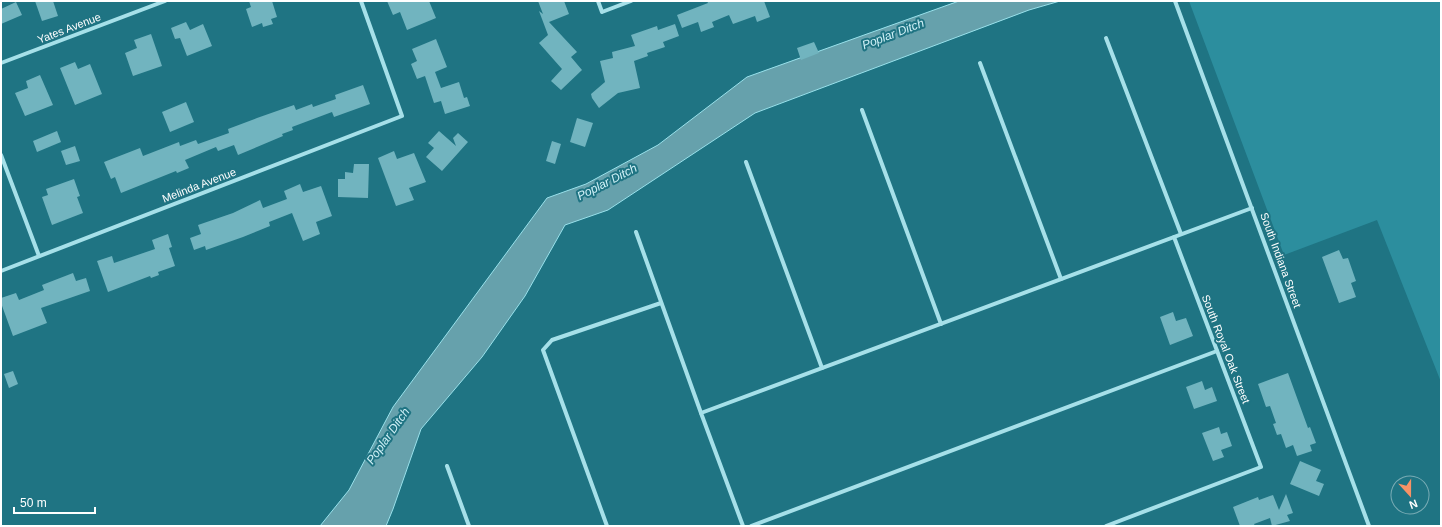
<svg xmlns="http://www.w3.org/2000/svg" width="1442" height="527" font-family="Arial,sans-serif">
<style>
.green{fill:#2c8e9e}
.water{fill:#66a1ac;stroke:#99e1eb}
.building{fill:#71b4bf}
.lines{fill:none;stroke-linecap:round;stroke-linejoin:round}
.minor{stroke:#a6e0e9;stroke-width:4}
.labels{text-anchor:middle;stroke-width:4;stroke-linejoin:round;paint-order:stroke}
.street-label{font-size:11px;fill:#fff;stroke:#1f7483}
.water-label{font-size:12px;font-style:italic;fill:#d0f1f7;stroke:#1f7483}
</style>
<rect width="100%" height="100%" fill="#1f7483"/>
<path class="green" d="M1189,1h252v381l-64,-162 -93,35z"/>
<path class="water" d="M959,1h101l-31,9 -274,103 -147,97 -43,15 -40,71 -43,61 -61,72 -28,80 -7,17h-66l29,-36 44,-83 154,-209 39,-14 72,-39 89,-68z"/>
<g class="building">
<path d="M35,1h18l5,15 -16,5z"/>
<path d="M249,1h23l5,16 -6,2 2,5 -10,3 -1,-4 -10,4 -6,-18 5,-2z"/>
<path d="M387,1h42l7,17 -29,12 -7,-18 -7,3z"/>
<path d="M538,1h26l5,13 -20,8 28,30 -6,5 11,13 -21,20 -10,-9 11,-12 -23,-26 9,-8 -9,-24 4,3z"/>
<path d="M707,1h57l6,16 -13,5 -2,-6 -22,8 -4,-9 -17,7 2,5 -13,5 -3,-10 -16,6 -5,-13 31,-12z"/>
<path d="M16,2l6,13 -21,9v-15z"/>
<path d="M186,22l4,8 13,-6 9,22 -25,10 -7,-18 -5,1 -4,-11z"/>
<path d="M675,24l4,12 -16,6 2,5 -18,6 1,3 -14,5 6,27 -22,5 -19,15 -7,-10 -1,-4 14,-12 -5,-21 13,-3 -1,-6 23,-6 -4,-11 26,-9 1,4z"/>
<path d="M151,34l11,32 -29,10 -8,-23 12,-5 -3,-8z"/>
<path d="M436,39l11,28 -12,5 6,16 18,-6 5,16 3,-1 3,9 -25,8 -4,-13 -7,2 -9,-27 -8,3 -6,-15 6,-3 -5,-12z"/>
<path d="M814,42l5,11 -18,7 -4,-12z"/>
<path d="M75,62l3,7 12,-5 12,30 -27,11 -15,-37z"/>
<path d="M40,75l13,30 -28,11 -10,-23 13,-5 -2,-7z"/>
<path d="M363,85l7,19 -36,13 -2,-5 -40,15 1,3 -11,4 1,2 -45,19 -4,-10 -16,6 -2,-4 -31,13 4,8 -12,5 -1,-2 -55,22 -6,-16 -4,2 -7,-17 36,-14 3,8 36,-14 1,4 16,-6 2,4 31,-11 -1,-4 29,-11 37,-13 2,5 16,-6 1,3 23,-8 -1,-4z"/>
<path d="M186,102l8,20 -24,10 -8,-20z"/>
<path d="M577,118l16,5 -8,24 -15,-5z"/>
<path d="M57,131l4,11 -24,10 -4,-11z"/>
<path d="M439,131l17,15 -3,-8 5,-5 10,9 -26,29 -16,-14 8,-9 -6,-5z"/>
<path d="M552,141l9,3 -6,20 -9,-3z"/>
<path d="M75,146l5,15 -14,4 -5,-14z"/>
<path d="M394,151l3,8 17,-6 12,29 -17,6 5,12 -18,6 -18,-48z"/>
<path d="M354,164h15l-1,34 -30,-1v-18h7v-7l8,1z"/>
<path d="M74,179l6,17 -3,1 6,16 -31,12 -10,-28 6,-2 -2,-6z"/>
<path d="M300,184l3,8 18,-6 11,30 -16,6 4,12 -17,7 -11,-28 -23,9 1,4 -27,11 -37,13 -1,-4 -11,4 -4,-12 11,-4 -3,-9 35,-12 27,-13 3,8 24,-9 -3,-8z"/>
<path d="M168,234l4,13 -3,1 6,18 -17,6 1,3 -8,3 -1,-2 -42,16 -11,-31 15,-5 2,7 41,-14 -3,-9z"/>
<path d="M1339,250l4,9 5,-1 8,23 -5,2 5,14 -17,6 -17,-46z"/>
<path d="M73,273l3,8 10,-3 4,13 -49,17 6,15 -34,13 -12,-33v-5l15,-5 3,7 25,-10 -2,-5z"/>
<path d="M1173,312l3,9 10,-3 7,18 -23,9 -10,-28z"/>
<path d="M13,371l5,13 -9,4 -5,-14z"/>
<path d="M1288,373l20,55 2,-1 6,16 -6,2 2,6 -15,5 -4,-11 -7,3 -5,-14 -4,1 -4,-11 3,-1 -6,-17 -4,1 -8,-23z"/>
<path d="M1202,381l3,9 7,-3 5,14 -23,8 -8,-22z"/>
<path d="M1219,427l2,7 6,-2 5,14 -11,4 3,7 -11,4 -11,-28z"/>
<path d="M1300,461l21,9 -5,11 8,3 -5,12 -29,-12z"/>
<path d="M1286,494l7,19 -6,2 3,6 -18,5 -2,-8 -16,6 1,2h-15l-7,-19 25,-10 1,3 14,-5 6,15z"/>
</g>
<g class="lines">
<g class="minor">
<path d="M598,1l4,11 29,-11"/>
<path d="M1175,1l194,525"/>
<path d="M1106,38l75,196"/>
<path d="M1,63l164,-62"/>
<path d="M980,63l81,216"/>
<path d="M862,110l79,214"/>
<path d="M1,155l38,101"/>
<path d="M746,162l76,206"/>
<path d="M636,232l65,181"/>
<path d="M1,271l401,-155 -41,-115"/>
<path d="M447,466l22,60"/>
<path d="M607,526l-64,-176 9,-10 109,-37"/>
<path d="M743,526l-42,-113 551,-205"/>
<path d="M751,526l466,-175"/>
<path d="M1106,526l155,-59 -87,-230"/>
</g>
</g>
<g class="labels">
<g class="street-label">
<text transform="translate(69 28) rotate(-21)" y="4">Yates Avenue</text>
<text transform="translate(199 185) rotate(-21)" y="4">Melinda Avenue</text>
<text transform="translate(1281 260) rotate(70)" y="4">South Indiana Street</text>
<text transform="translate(1226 349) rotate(69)" y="4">South Royal Oak Street</text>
</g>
<g class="water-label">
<text transform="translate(893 34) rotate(-21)" y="4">Poplar Ditch</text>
<text transform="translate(607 182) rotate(-27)" y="4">Poplar Ditch</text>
<text transform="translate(388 436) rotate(-55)" y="4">Poplar Ditch</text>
</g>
</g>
<rect width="1442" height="527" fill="none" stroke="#ffffff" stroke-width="4"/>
<g transform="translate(1410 495) rotate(159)"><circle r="19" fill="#1f7483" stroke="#79acb5"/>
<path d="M0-3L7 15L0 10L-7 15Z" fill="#f79266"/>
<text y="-6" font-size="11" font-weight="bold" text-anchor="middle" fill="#ffffff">N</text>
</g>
<path d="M14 507v6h81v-6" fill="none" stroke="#ffffff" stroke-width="2"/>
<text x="20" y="507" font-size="12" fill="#ffffff" stroke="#1f7483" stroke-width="3" paint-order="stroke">50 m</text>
</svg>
